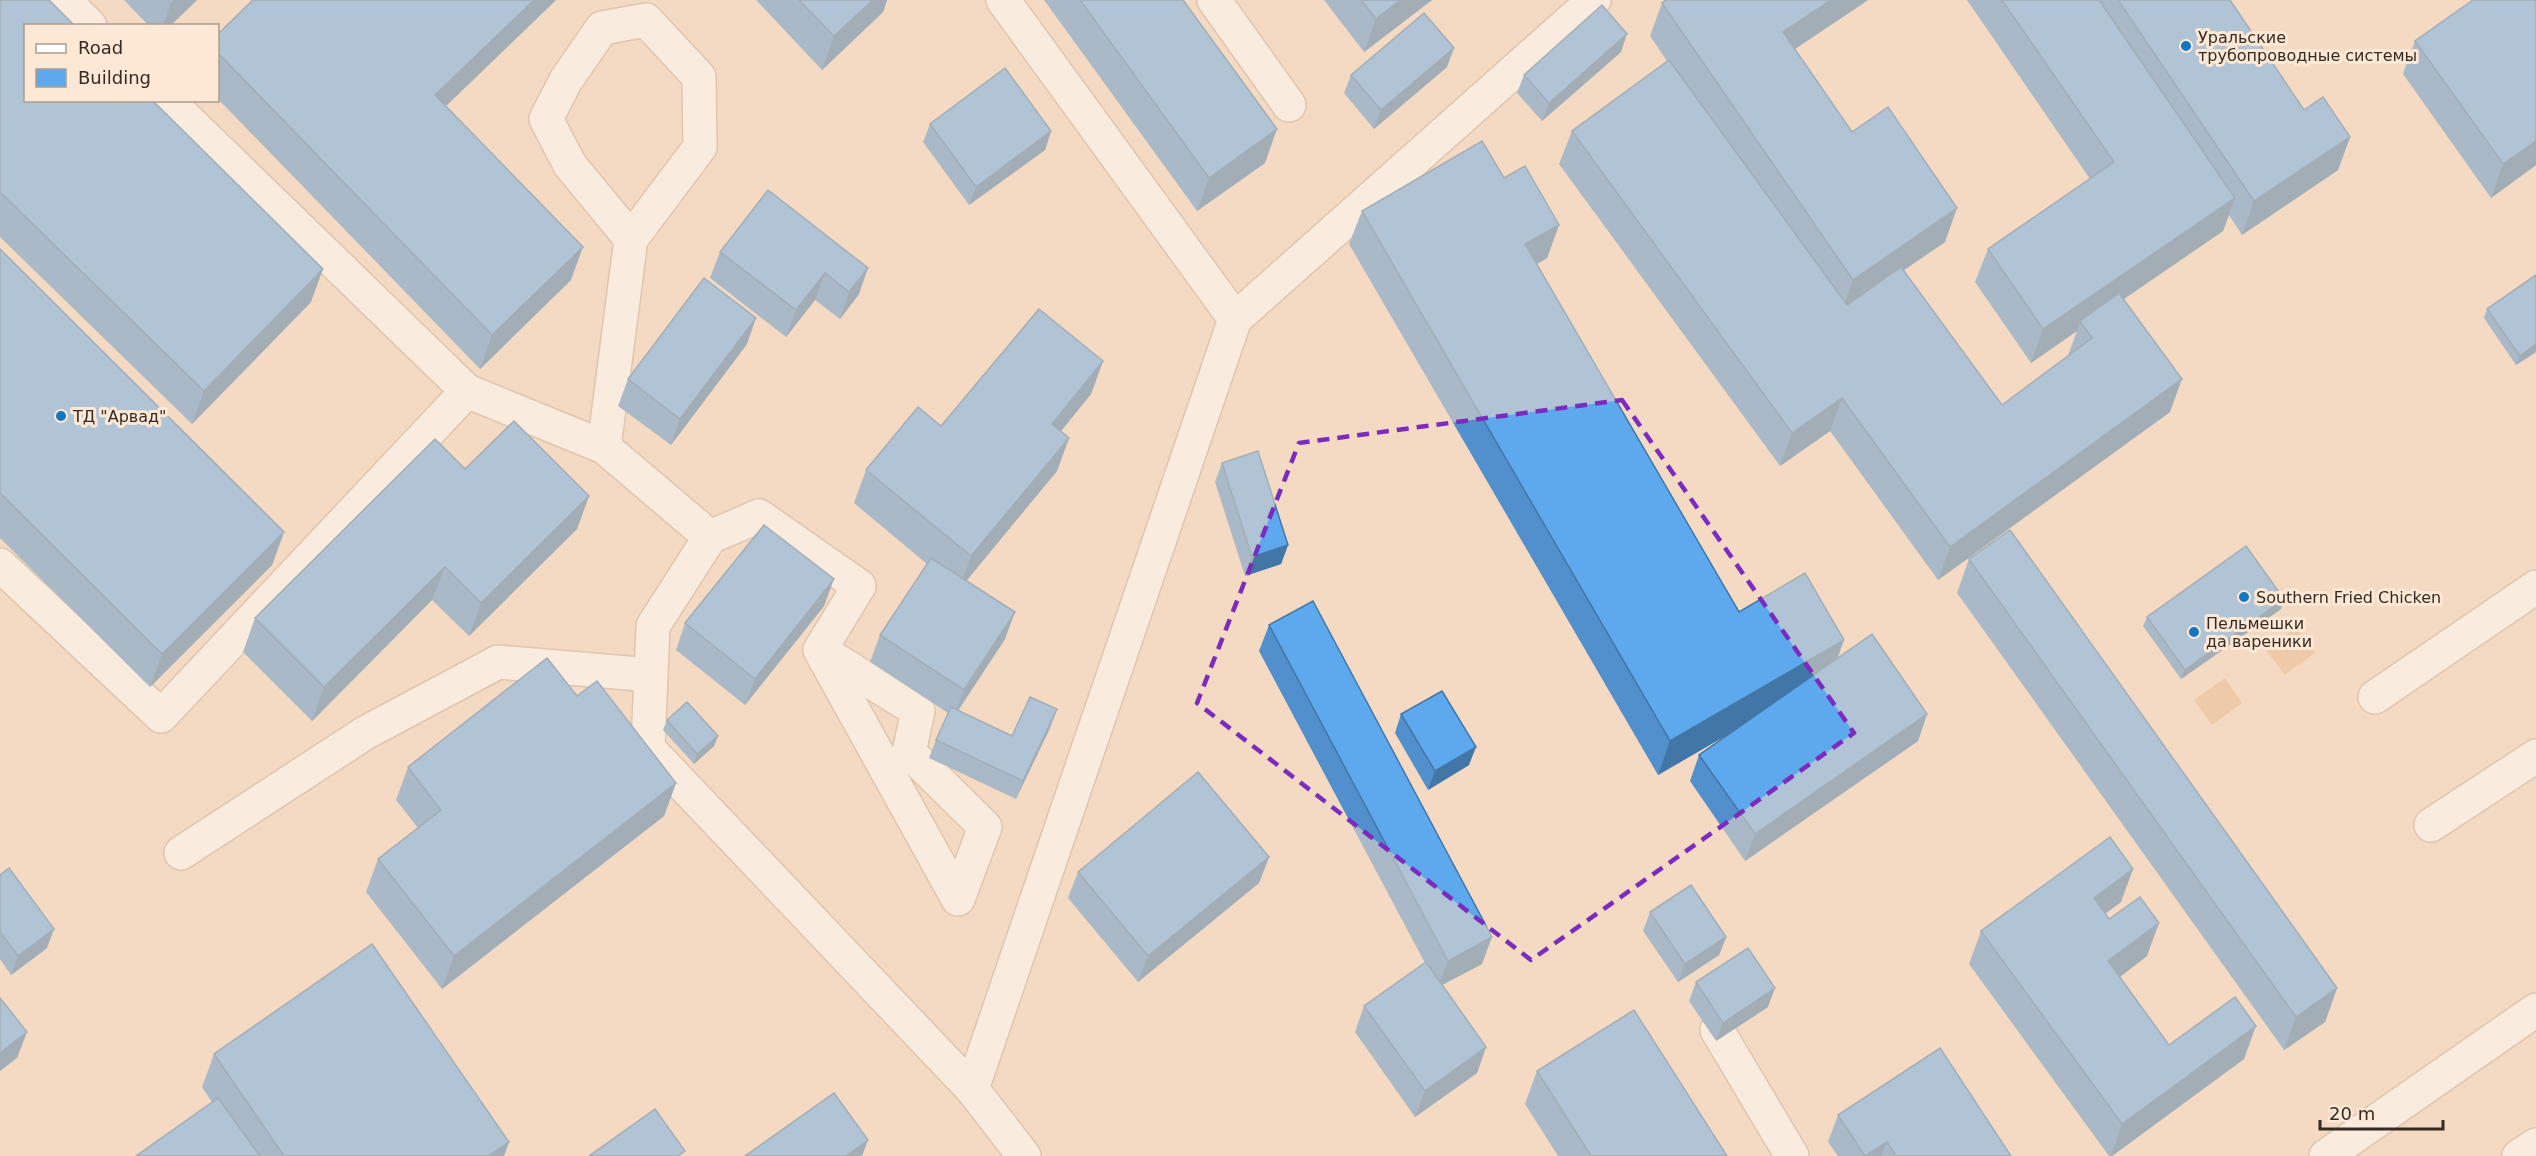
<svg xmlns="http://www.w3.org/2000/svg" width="2536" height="1156" font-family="'DejaVu Sans',sans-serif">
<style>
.green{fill:#e7b688}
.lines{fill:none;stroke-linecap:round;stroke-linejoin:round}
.minor-casing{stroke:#c5ac96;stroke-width:36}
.major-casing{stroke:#c5ac96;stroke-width:36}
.minor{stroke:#fff;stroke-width:33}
.major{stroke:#fff;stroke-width:33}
.wall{fill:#5190cc}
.shaded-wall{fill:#4276a6}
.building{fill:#5ea8ed;stroke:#4276a6;stroke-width:1.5}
.marked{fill:none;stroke:#7b2cbf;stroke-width:4.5;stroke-dasharray:12 8;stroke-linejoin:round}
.poi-dot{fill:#1376c2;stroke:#fde8d6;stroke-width:2}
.labels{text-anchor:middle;stroke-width:6;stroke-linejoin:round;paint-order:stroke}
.poi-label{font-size:16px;fill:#352b23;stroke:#fde8d6;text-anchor:start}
</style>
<rect width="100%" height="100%" fill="#f4dac3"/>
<g class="green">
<path d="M2296,627l19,26 -30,22 -19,-25z"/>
<path d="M2225,678l17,25 -30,22 -18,-25z"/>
</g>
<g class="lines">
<g class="minor-casing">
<g id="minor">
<path d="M64,0l26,26"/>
<path d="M1003,0l232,319 -263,770 52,67"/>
<path d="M1214,0l75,105"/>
<path d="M167,100l300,291"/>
<path d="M1235,319l359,-319"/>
<path d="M604,447l27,-208 69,-92 -1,-70 -53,-57 -44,8 -36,52 -20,39 24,46 61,74"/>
<path d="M710,537l49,-21 100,70 -39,64 98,61 -9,41 76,75 -27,72 -138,-249"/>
<path d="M0,565l161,151 306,-325 137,56 106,90 -57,89 -5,122 324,341"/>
<path d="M2375,697l161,-110"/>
<path d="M2431,825l105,-69"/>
<path d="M181,853l184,-120 133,-71 153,13"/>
<path d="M1717,1030l75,126"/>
</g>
</g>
<g class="major-casing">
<g id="major">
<path d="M2326,1156l210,-146"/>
<path d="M2519,1156l17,-11"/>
</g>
</g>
<use href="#minor" class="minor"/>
<use href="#major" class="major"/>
</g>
<g class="wall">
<path d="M0,0l311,302 -119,122 -192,-187z"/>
<path d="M124,0h73l-27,26h-21z"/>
<path d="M253,0h303l-110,106 125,174 -91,89 -262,-270v-65z"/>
<path d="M756,0h131l-4,12 -61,58z"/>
<path d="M1044,0h139l82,163 -68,48z"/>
<path d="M1324,0h108l-68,52z"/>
<path d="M1666,0h202l-73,49 57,83 93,110 -41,28 98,135 67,-49 -1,-1 9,-24 -46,32 -56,-81 13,-33 102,-70 -123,-179h263l74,110 46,27 -12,33 -96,65 -13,-20 -6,16 -99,68 46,113 -232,168 -108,-149 -50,35 -221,-302 13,-33 95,-70 -17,-25 12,-33z"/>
<path d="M2536,0v165l-45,33 -88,-124 12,-33z"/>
<path d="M1621,52l-79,69 -25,-28 7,-18z"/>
<path d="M1447,67l-73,62 -30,-36 7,-18z"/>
<path d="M930,124l121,7 -6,19 -76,55 -46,-63z"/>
<path d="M1504,178l55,47 -12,33 -10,6 202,348 98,47 90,55 -9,27 -173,120 -55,-80 9,-26 38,-26 -79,46 -309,-531 13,-33z"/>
<path d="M768,190l91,104 -19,25 -25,-19 -29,37 -76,-59 10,-26z"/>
<path d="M0,249l284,283 -12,33 -122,122 -150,-149z"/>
<path d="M2536,275v77l-20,13 -32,-47 3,-9z"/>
<path d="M747,344l-76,101 -53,-39 10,-27z"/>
<path d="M1103,361l-12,33 -30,37 8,7 -12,33 -91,109 39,59 -47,72 54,25 38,-8 -34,71 -87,-41 7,-18 12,-27 -78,-51 10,-27 47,-71 -73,-61 12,-33 75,-44z"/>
<path d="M1222,463l66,82 -7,19 -36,12 -30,-94z"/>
<path d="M465,469l124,27 -12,33 -108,107 -37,-36 -120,121 -69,-69 12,-34z"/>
<path d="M1969,559l368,429 -12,34 -41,28 -327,-457z"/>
<path d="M824,606l-79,99 -69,-55 9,-27z"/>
<path d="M2281,609l-100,70 -38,-53 4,-9z"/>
<path d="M1269,625l213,339 -40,21 44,62 -9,26 -62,44 -60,-85 9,-26 61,-43 -166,-312z"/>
<path d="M577,696l99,87 -12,33 -222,173 -76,-97 12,-33 40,-31 -22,-28 12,-33z"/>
<path d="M1401,714l68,51 -41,25 -33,-57z"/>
<path d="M667,720l51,16 -4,10 -20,18 -31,-34z"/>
<path d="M1269,857l-10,26 -121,99 -70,-84 10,-26z"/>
<path d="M0,875l47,73 -36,27 -11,-16z"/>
<path d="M2121,902l-16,12 4,5 38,37 -27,21 49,68 75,14 -132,97h-3l-140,-192 12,-33z"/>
<path d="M1650,912l76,25 -7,18 -41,27 -35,-51z"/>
<path d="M1696,982l72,25 -52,34 -27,-40z"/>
<path d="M214,1054l290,102h-368l76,-54 -10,-15z"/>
<path d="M1537,1071l190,85h-169l-33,-52z"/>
<path d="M1838,1115l173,41h-173l-10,-14z"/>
</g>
<g class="shaded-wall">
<path d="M174,0h23l-27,26h-7l8,-23z"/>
<path d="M534,0h22l-133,128 12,-33z"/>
<path d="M873,0h14l-4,12 -61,58 12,-34z"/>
<path d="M1400,0h32l-68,52 12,-33z"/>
<path d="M1831,0h37l-97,65 12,-33z"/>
<path d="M1627,34l-6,18 -79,69 7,-18z"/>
<path d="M1454,48l-7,19 -73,62 7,-19z"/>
<path d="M1277,129l-12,34 -68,48 12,-33z"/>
<path d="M1051,131l-6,19 -76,55 7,-18z"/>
<path d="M2350,137l-12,33 -96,65 12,-34z"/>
<path d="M2536,141v24l-45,33 12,-34z"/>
<path d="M2235,198l-12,33 -139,95 -4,-5 -3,10 -46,32 12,-34z"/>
<path d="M1957,208l-12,34 -104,71 12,-33z"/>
<path d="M1559,225l-12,33 -34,20 12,-34z"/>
<path d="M583,247l-12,33 -91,89 12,-34z"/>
<path d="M868,268l-9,26 -19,25 9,-27z"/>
<path d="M323,269l-12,33 -119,122 12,-33z"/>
<path d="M825,273l-10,27 -29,37 10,-27z"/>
<path d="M756,318l-9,26 -76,101 9,-26z"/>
<path d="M2536,344v8l-20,13 4,-9z"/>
<path d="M1103,361l-12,33 -51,63 12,-33z"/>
<path d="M2182,379l-12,33 -232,168 12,-33z"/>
<path d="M1842,398l-12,33 -50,35 12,-33z"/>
<path d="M1069,438l-12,33 -98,119 12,-34z"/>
<path d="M589,496l-12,33 -108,107 12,-33z"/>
<path d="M284,532l-12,33 -122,122 12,-33z"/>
<path d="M1288,545l-7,19 -36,12 7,-19z"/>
<path d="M445,567l-13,33 -120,121 12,-34z"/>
<path d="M834,579l-10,27 -79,99 10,-26z"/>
<path d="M2284,599l-3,10 -100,70 4,-9z"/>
<path d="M1015,612l-10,27 -51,77 10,-26z"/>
<path d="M1844,640l-12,34 -174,101 12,-34z"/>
<path d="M1057,709l-7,19 -34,71 7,-18z"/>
<path d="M1927,714l-9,27 -173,120 10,-27z"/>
<path d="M718,736l-4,10 -20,18 3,-10z"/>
<path d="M1476,747l-7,18 -41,25 7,-19z"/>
<path d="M676,783l-12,33 -222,173 12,-33z"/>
<path d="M1269,857l-10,26 -121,99 10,-26z"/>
<path d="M2133,869l-12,33 -40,29 13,-33z"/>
<path d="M2159,923l-12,33 -51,39 12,-34z"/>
<path d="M54,929l-7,19 -36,27 7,-19z"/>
<path d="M1492,937l-10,27 -44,23 10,-26z"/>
<path d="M1726,937l-7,18 -41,27 7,-18z"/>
<path d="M1775,988l-7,19 -52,34 7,-18z"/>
<path d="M2337,988l-12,34 -41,28 12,-33z"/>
<path d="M2256,1026l-12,33 -132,97h-1l11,-32z"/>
<path d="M27,1032l-10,26 -17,13v-18z"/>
<path d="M1486,1047l-9,26 -62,44 10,-26z"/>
<path d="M868,1140l-6,16h-16z"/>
<path d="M509,1142l-5,14h-16z"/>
<path d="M1887,1142l-6,14h-16z"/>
</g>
<g class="building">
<path d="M0,0h49l26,26h-49v74h126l171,169 -119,122 -204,-199z"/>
<path d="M253,0h281l-99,95 148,152 -91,88 -274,-282v-19z"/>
<path d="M799,0h74l-39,36z"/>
<path d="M1080,0h103l94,129 -68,49z"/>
<path d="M1361,0h39l-24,19z"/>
<path d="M1666,0h165l-48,32 69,100 36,-25 69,101 -104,72 -191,-277z"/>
<path d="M2002,0h97l136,198 -192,131 -55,-80 126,-87z"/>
<path d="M2118,0h112l74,110 19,-13 27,40 -96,64z"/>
<path d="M2473,0h63v141l-33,23 -88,-123z"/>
<path d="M1602,5l25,29 -78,69 -25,-28z"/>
<path d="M1424,13l30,35 -73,62 -30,-35z"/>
<path d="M1669,60l178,245 54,-38 101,138 90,-67 -12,-17 39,-28 63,86 -232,168 -108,-149 -50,35 -220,-302z"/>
<path d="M1005,68l46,63 -75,56 -46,-63z"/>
<path d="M1482,141l22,37 21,-12 34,59 -34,19 214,368 66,-39 39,67 -174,101 -308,-530z"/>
<path d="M768,190l100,78 -19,24 -24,-19 -29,37 -76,-58z"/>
<path d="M0,249l284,283 -122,122 -162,-161z"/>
<path d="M2536,275v69l-16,12 -33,-47z"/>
<path d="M704,278l52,40 -76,101 -52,-40z"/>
<path d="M1039,309l64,52 -51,63 17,14 -98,118 -105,-86 52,-63 23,19z"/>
<path d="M514,421l75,75 -108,107 -36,-36 -121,120 -69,-69 180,-179 30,30z"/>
<path d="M1258,451l30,94 -36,12 -30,-94z"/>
<path d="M764,525l70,54 -79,100 -70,-56z"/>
<path d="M2010,530l327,458 -41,29 -327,-458z"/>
<path d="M2246,546l38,53 -99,71 -38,-53z"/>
<path d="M931,558l84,54 -51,78 -84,-55z"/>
<path d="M1313,601l179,336 -44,24 -179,-336z"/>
<path d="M1872,634l55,80 -172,120 -56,-79z"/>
<path d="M547,658l30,38 20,-15 79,102 -222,173 -76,-97 63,-49 -33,-43z"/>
<path d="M1442,691l34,56 -41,24 -34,-57z"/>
<path d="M1030,697l27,12 -34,72 -87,-41 15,-33 61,29z"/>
<path d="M687,702l31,34 -21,18 -30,-34z"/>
<path d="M1198,772l71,85 -121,99 -70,-84z"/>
<path d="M2110,837l23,32 -39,29 15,21 31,-22 19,26 -51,38 61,84 66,-48 21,29 -134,98 -141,-193z"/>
<path d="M9,868l45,61 -36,27 -18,-24v-57z"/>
<path d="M1691,885l35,52 -41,27 -35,-52z"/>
<path d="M372,944l137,198 -21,14h-204l-70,-102z"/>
<path d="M1748,948l27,40 -52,35 -27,-41z"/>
<path d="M1426,962l60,85 -61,44 -61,-85z"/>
<path d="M0,998l27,34 -27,21z"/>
<path d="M1634,1010l93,146h-136l-54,-85z"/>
<path d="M1940,1048l71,108h-115l-9,-14 -22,14 -27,-41z"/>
<path d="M834,1093l34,47 -22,16h-101z"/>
<path d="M218,1098l42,58h-124z"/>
<path d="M655,1109l30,42 -7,5h-89z"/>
</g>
<path d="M0 0H2536V1156H0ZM1622,400l232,333 -323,227 -334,-257 102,-260z" fill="#f4dac3" fill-opacity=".55" fill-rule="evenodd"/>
<path class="marked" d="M1622,400l232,333 -323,227 -334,-257 102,-260z"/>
<g class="poi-dot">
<circle cx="2186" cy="46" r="6"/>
<circle cx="61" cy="416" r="6"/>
<circle cx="2244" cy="597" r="6"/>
<circle cx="2194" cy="632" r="6"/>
</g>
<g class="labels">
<g class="poi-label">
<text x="2198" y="43">Уральские<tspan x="2198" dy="18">трубопроводные системы</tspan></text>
<text x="73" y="422">ТД "Арвад"</text>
<text x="2256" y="603">Southern Fried Chicken</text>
<text x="2206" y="629">Пельмешки<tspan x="2206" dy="18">да вареники</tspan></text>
</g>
</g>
<rect x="24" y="24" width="195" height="78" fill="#fde8d6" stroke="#ad9c8e" stroke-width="1.5"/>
<rect x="36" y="44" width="30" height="9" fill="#ffffff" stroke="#ad9c8e" stroke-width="1.5"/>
<text x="78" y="54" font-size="18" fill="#352b23">Road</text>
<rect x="36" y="69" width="30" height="18" fill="#5ea8ed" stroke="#ad9c8e" stroke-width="1.5"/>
<text x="78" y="84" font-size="18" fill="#352b23">Building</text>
<path d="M2320 1120v9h123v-9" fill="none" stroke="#352b23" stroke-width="3"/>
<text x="2329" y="1120" font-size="18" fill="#352b23" stroke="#fde8d6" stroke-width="4.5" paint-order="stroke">20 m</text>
</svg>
